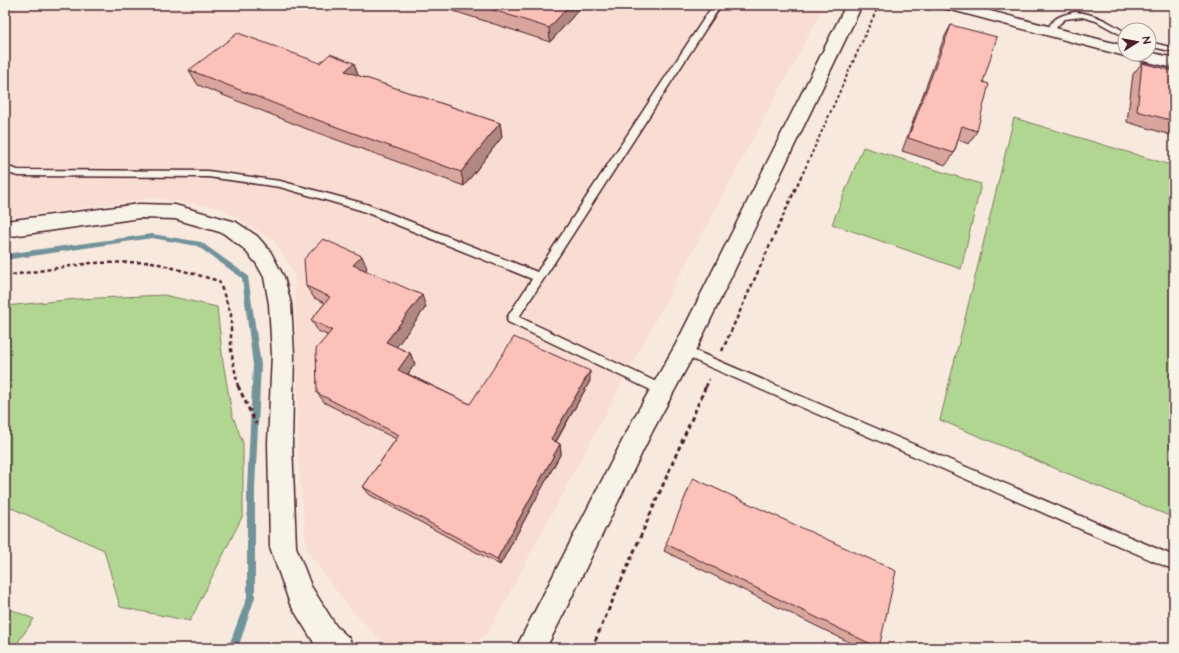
<svg xmlns="http://www.w3.org/2000/svg" width="1179" height="653" font-family="'Architects Daughter',sans-serif">
<style>
.built{fill:#f9ddd3}
.green{fill:#b1d692;stroke:#7e7a5e}
.lines{fill:none;stroke-linecap:round;stroke-linejoin:round}
.stream{fill:#73939b;fill-rule:evenodd}
.service-casing{stroke:#4a1f2b;stroke-width:3}
.tertiary-casing{stroke:#4a1f2b;stroke-width:3}
.path-far2{stroke:#4a1f2b;stroke-width:2;stroke-dasharray:3 2.5;stroke-linecap:butt}
.path-far1{stroke:#4a1f2b;stroke-width:2.5;stroke-dasharray:4 3;stroke-linecap:butt}
.path{stroke:#4a1f2b;stroke-width:3;stroke-dasharray:4.5 3.5;stroke-linecap:butt}
.service{fill:#f7f3e8;fill-rule:evenodd}
.tertiary{fill:#f7f3e8;fill-rule:evenodd}
.wall{fill:#d9a69e;stroke:#4a1f2b}
.shaded-wall{fill:#b08781;stroke:#4a1f2b}
.building{fill:#fcc1b8;stroke:#4a1f2b}
</style>
<rect width="100%" height="100%" fill="#f8e9de"/>
<filter id="ink" filterUnits="userSpaceOnUse"><feTurbulence type="fractalNoise" baseFrequency=".025" numOctaves="2"/><feDisplacementMap in="SourceGraphic" scale="8" xChannelSelector="R" yChannelSelector="G"/><feConvolveMatrix kernelMatrix="1 2 1 2 8 2 1 2 1" color-interpolation-filters="sRGB"/></filter>
<g filter="url(#ink)">
<path class="built" d="M5,5h820l-337,628 -23,15h-75l-3,-2 -38,-38 -42,-57 -9,-96 -3,-179 -20,-35 -54,-33 -65,-10 -151,20z"/>
<g class="green">
<path d="M1014,118l160,48v352l-234,-98z"/>
<path d="M863,147l118,37 -20,85 -129,-45z"/>
<path d="M164,295l53,12 6,55 9,52 11,29v72l-53,106 -70,-14 -16,-57 -99,-45v-199l72,-7z"/>
<path d="M5,607l29,12 -20,29h-9z"/>
</g>
<g class="lines">
<path class="stream" d="M152,234l49,8 46,33 1,2 13,88 -6,123v109l-17,51h-10l19,-51v-109l6,-123 -11,-87 -45,-32 -45,-8 -147,22v-6z"/>
<g class="service-casing">
<g id="service">
<path d="M713,5h8l-202,312 146,69 2,4 -2,4 -4,1 -153,-73 -1,-3 1,-3 24,-37 -172,-69 -80,-23 -72,-10 -190,-1 -13,-4v-6l13,4 190,1 72,10 86,23 171,68z"/>
<path d="M1075,12c19,1 34,10 50,20v5l-29,-16 -14,-4 -17,2 -8,7 -2,8h-6c-3,-15 15,-20 26,-22z"/>
<path d="M1149,42l25,6v4l-25,-6z"/>
<path d="M684,346l490,210v14l-494,-216 -2,-3 2,-3z"/>
</g>
</g>
<g class="tertiary-casing">
<g id="tertiary">
<path d="M846,5h16l-170,353 -40,74 -92,189 -14,27h-30l119,-232 41,-72z"/>
<path d="M941,5h26l158,41v8h24v-2l25,6v10l-43,-10 -2,-3 -4,1 -181,-48z"/>
<path d="M140,204l35,1 61,17 21,14 13,15 14,26 7,27 3,50 -2,89 4,104 15,39 25,40 13,12 4,10h-35l-2,-2 -26,-42 -20,-57 -2,-104 4,-89 -3,-50 -5,-27 -8,-14 -13,-15 -20,-15 -48,-14 -35,-1 -135,19v-16z"/>
</g>
</g>
<g class="path-far2">
<path d="M911,5l21,5"/>
<path d="M876,11l4,-6"/>
<path d="M803,173l73,-162"/>
</g>
<g class="path-far1">
<path d="M5,276l86,-13 61,-1 67,19 12,33v36l7,37"/>
<path d="M722,351l81,-179"/>
<path d="M706,387l3,-8"/>
</g>
<g class="path">
<path d="M238,386l18,38"/>
<path d="M592,648l114,-262"/>
</g>
<use href="#service" class="service"/>
<use href="#tertiary" class="tertiary"/>
</g>
<g class="wall">
<path d="M435,5h148l-33,37z"/>
<path d="M951,25l32,57 -6,49 -8,13 -11,-4 -4,13 -8,12 -44,-14 42,-113z"/>
<path d="M1142,63l32,8v65l-47,-14 6,-48z"/>
<path d="M189,70l170,6 141,47 2,14 -38,49 -157,-57 -109,-44z"/>
<path d="M367,268l-2,3 61,36 -30,40 14,6 5,11 -7,10 62,30 120,-23 -34,61 4,2 1,9 -61,112 -130,-70 -7,-8 33,-48 -71,-36 -8,-10 10,-58 -9,-4 -7,-11 14,-17 -11,-5 -8,-12z"/>
<path d="M693,478l186,170h-18l-197,-97z"/>
</g>
<g class="shaded-wall">
<path d="M570,5h13l-33,37 -1,-14z"/>
<path d="M354,63l5,15 -14,-7z"/>
<path d="M500,123l2,14 -38,49 -3,-14z"/>
<path d="M362,256l5,12 -8,10 -6,-13z"/>
<path d="M422,295l4,12 -34,46 -6,-11z"/>
<path d="M410,353l5,11 -12,16 -5,-10z"/>
<path d="M590,371v10l-38,67 -1,-9z"/>
<path d="M560,444l1,9 -61,112 -3,-6z"/>
</g>
<g class="building">
<path d="M478,5h92l-21,23z"/>
<path d="M951,25l46,12 -14,45 6,2 -12,47 -15,-5 -8,27 -46,-15z"/>
<path d="M238,33l82,30 10,-9 24,9 -9,8 155,52 -39,49 -160,-58 -112,-44z"/>
<path d="M1142,63l32,8v50l-37,-10z"/>
<path d="M323,239l39,17 -9,9 69,30 -36,47 24,11 -12,17 72,34 44,-67 76,34 -39,68 9,5 -63,115 -134,-72 36,-52 -82,-42 -1,-44 16,-19 -21,-10 19,-23 -24,-11 -2,-27z"/>
<path d="M693,478l203,93 -17,77 -213,-104z"/>
</g>
</g>
<rect width="1179" height="653" fill="none" stroke="#f7f3e8" stroke-width="20"/>
<rect x="10" y="10" width="1159" height="633" fill="none" stroke="#4a1f2b" stroke-width="1.5" filter="url(#ink)"/>
<g transform="translate(1137 42) rotate(79)"><circle r="19" fill="#f7f3e8" stroke="#b29e9c"/>
<path d="M0-3L7 15L0 10L-7 15Z" fill="#4a1f2b"/>
<text y="-6" font-size="11" font-weight="bold" text-anchor="middle" fill="#4a1f2b">N</text>
</g>
</svg>
